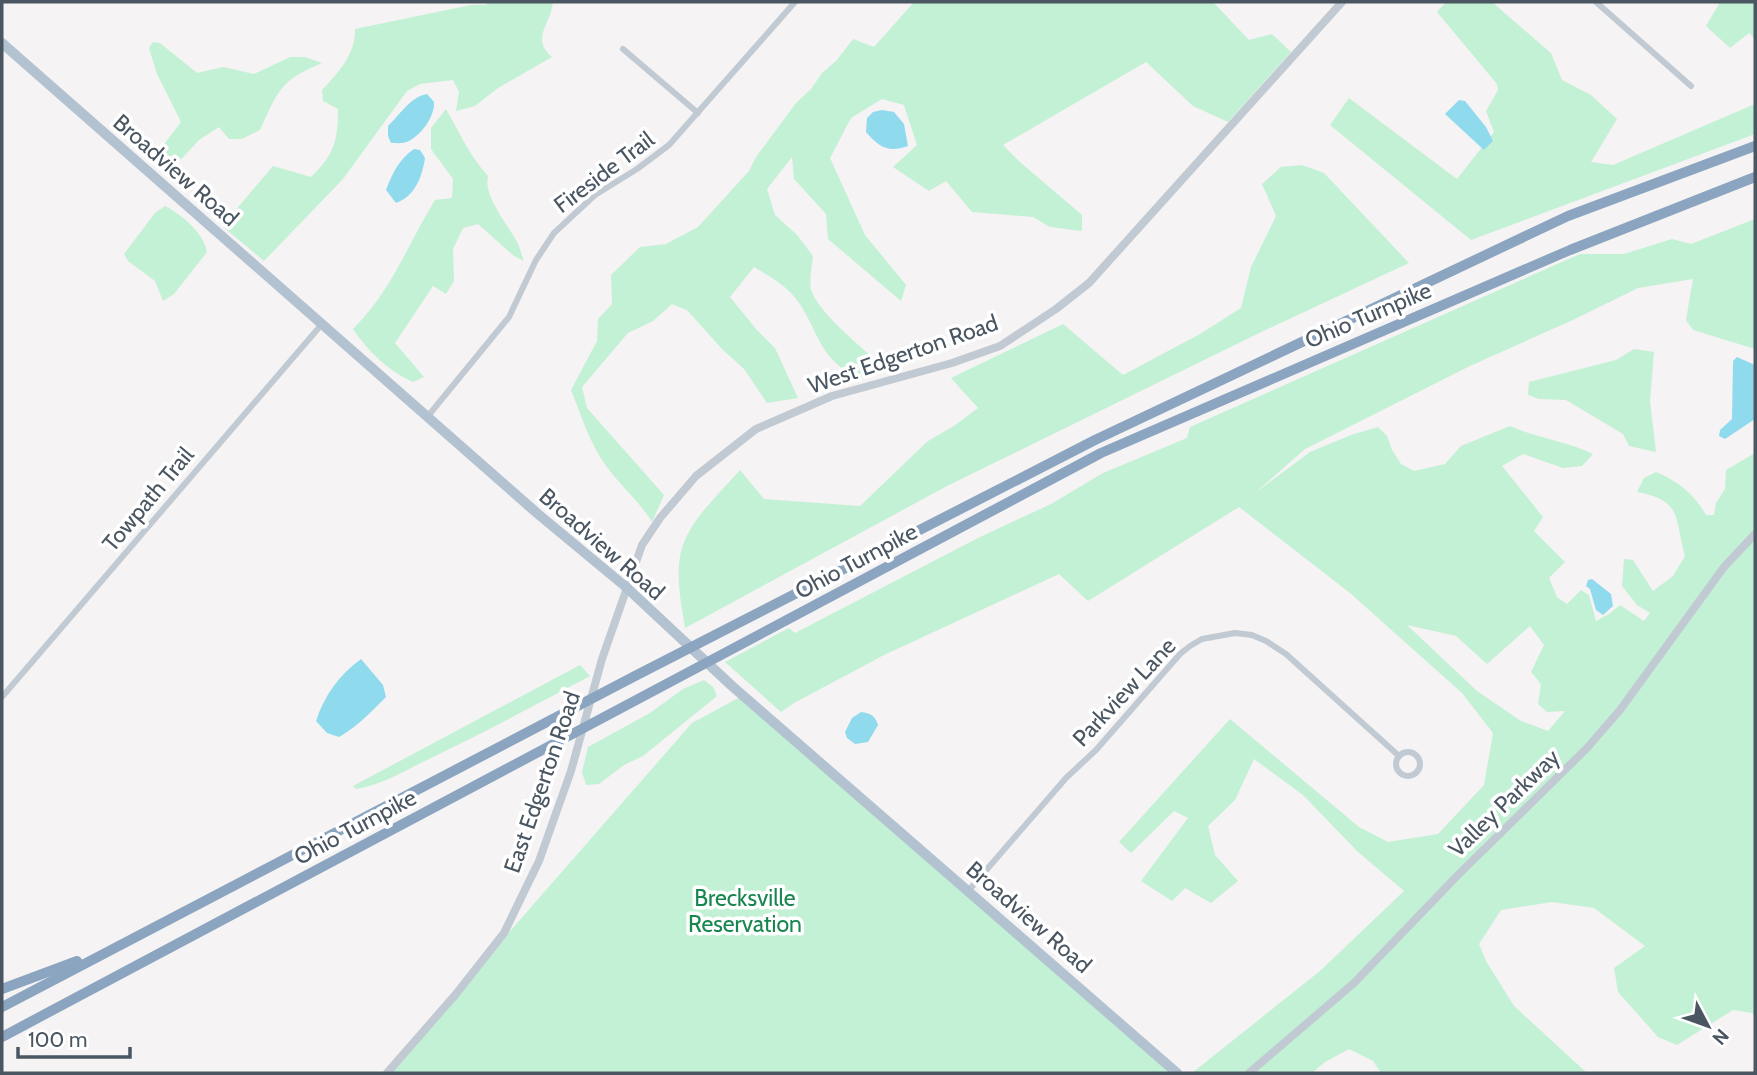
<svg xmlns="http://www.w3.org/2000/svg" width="1757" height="1075" font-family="Cabin,sans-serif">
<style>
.green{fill:#c3f1d5;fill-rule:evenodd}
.water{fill:#90daee}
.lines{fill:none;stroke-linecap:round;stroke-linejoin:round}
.minor{stroke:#c1cad2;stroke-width:6}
.tertiary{stroke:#c1cad2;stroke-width:8}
.primary{stroke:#b3c2d1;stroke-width:10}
.motorway{stroke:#8ba5c1;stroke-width:10}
.labels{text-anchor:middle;stroke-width:7;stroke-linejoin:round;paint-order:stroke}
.street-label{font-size:23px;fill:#4a5661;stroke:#fff}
.park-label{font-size:23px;fill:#17864f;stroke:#fff}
</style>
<rect width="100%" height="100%" fill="#f5f3f3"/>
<g class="green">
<path d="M492,2h61c-2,23 -23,36 -1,55l-54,31 -23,18 -19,5 3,-19 -6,-12 -33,4 -13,7 -64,88 -79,82 -42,-35 51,-60 38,11c23,-22 27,-36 27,-68l-15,-8 -1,-11c16,-17 34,-36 33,-61l116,-24h14z"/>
<path d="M914,2h299l36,38 23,-6 19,18 -63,70 -35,-16 -47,-44 -143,83 18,18 61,52v16l-32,-4 -17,-10 -61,-5 -26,-31 -17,10 -36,-24 24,-22 -13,-40 -22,-6 -31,19 -21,40 35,77 41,50 -5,16 -73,-62 -2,-25 -32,-35 -2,-22 -25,32 8,26 22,20 16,21c-1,10 -4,23 -2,33 6,24 57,63 75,81l-26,9c-41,-21 -39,-41 -60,-75 -11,-17 -29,-27 -46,-37l-24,30 26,32 19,19 23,50 -31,5 -23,-34 -22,-20 -35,-39 -15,-6 -19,17 -25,12 -46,54 5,21 77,87 -12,27c-13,-21 -32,-37 -46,-56 -16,-22 -25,-51 -35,-76l26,-49 1,-22 14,-15 -1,-29 29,-28 26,-3 32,-17 51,-56 7,-14 40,-54 15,-14 11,-16 15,-13 16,-21 21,8z"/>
<path d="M1446,2h46l59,51 11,27 29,15 26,24 -26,43 22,3 142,-61v30l-284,106 -141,-115 19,-27 108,81 37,-47 -8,-21 12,-21 -1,-6 -60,-72z"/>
<path d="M1717,2h38v37l-6,-6 -19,15 -24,-22 13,-22z"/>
<path d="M153,42l7,1 37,30 26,-6 31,7 36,-17h15l17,6c-42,17 -44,28 -62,67l-18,9h-13l-10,-12 -20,13 -27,29 -19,-10 28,-37 -24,-48 -8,-26z"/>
<path d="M446,109c14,24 23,46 42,67 -5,19 19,48 28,64 4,6 5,14 8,21l-10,-5 -36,-32 -15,4 -10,21 1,32 -8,13 -13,-8 -38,57 29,34 -11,5c-25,-11 -45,-31 -60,-53 39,-39 54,-83 82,-129l17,-2 1,-19 -22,-30v-21z"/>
<path d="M1302,165l22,8 85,90 -156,73 -306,150 -262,142c-4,-27 -12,-61 0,-88 11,-26 37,-49 55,-70l24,29 96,7 68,-65 26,-15 24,-18 -27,-30 112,-54 60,51 77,-41 41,-26 10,-41 25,-51 -14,-32 19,-17z"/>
<path d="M165,206c17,9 39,27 42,46l-33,42 -11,7 -8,-20 -27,-20 -4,-7 31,-41z"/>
<path d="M1755,219v130l-62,-19 -7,-10 7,-41 -55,9 -63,31 -105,47 -165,83 -50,44 55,-41 41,-17 27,-8 9,9 5,14 9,14 13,7 31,-7 16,-18 49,-20c27,12 56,15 83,28l-11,12 -19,2 -40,-14 -21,12 41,51 -9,14 31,31 -16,16 8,19 10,7 14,-14 8,5 7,26 13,-7 11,-9 24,16 6,-8 -13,-8 -15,-19 2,-27 9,1 20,31 20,-15 12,-20c-11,-38 -1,-55 -48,-64l7,-14 12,-6c22,9 38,22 50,43h8l2,-12 9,-14 1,-19 29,-17v564l-3,-4 -19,-3 -56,35 -19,-8 -40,-45 -4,-24 31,-22 -51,-38 -42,-6 -51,8 -22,34 7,17 28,45 73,67h-206l-8,-12 -24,-12 -24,13 -13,11h-120l128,-102 84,-80 -47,-40 -54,-56 -49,-36 -19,41 -27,26 7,29 23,26 -27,22 -26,-15 -13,13 -31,-20 47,-63 -14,-7 -43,42 -12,-11 111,-123 129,108 29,15 50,-8 46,-49 9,-52 -31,-40 -112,-100 -111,-86 -151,94 -29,-27 -175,81 -90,48 -13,9 -56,-50 64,-34 6,5 183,-95 73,-34 52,-31 84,-35 3,-11 390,-173h44l48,-15 19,5zM1407,625l49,11 31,28 43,-38 14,19 -13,27 10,12 -3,20 9,8 18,-1 -17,20 -27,-10 -44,-30z"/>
<path d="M1634,349l20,3 -4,49 6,51 -27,-6 -6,-12 -57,-34 -27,-1 -11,-4 1,-13 87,-22z"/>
<path d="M580,665l10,11c-53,28 -105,56 -159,82 -24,11 -48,27 -75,31l-3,-3z"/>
<path d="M704,680l9,7 4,9 -74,60 -19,9 -25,19 -13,1 -4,-13 6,-25 62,-34 33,-24z"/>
<path d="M744,695l432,378h-790l306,-350z"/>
</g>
<g class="water">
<path d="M427,94l7,8c1,14 -12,32 -25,39 -5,3 -12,2 -18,2l-3,-7v-10c12,-11 22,-29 39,-32z"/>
<path d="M1459,100l6,1 21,26 7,14 -9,9 -39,-36z"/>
<path d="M882,110l12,2 10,12 4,22c-20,7 -29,1 -42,-14l1,-14 6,-6z"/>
<path d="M414,149l6,1 5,8c-3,19 -10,38 -29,45l-10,-13c6,-16 13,-31 28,-41z"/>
<path d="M1737,357l18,8v54l-30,20 -6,-3 1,-6 12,-11 1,-58z"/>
<path d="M1592,579l19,15 2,12 -10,9 -7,-5 -6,-21 -4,-3 2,-6z"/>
<path d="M361,659l22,26 3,12c-15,15 -28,29 -47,40l-12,-4 -11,-12c8,-25 24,-47 45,-62z"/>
<path d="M861,712c10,1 14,4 17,13l-10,17 -13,2 -8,-6 -2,-6 7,-14z"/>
</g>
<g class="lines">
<g class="minor">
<path d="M1596,2l95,84"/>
<path d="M623,49l75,64"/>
<path d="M428,416l81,-99 27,-57 18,-27 41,-38 42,-26 32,-24 126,-143"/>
<path d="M2,697l320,-373"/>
<circle cx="1408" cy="764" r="12"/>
<path d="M969,890l97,-112 30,-28 84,-96 10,-8 12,-7 33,-6 17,2 14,6 20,13 113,102"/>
</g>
<g class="tertiary">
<path d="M387,1073l69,-79 48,-61 35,-72 32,-90 31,-112 40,-114 18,-27 36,-42 60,-47 76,-33 120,-33 48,-17 56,-37 33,-26 253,-281"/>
<path d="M1249,1073l105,-90 104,-108 129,-127 33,-38 104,-143 31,-33"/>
</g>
<path class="primary" d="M2,43l536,471 88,73 106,99 445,387"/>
<g class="motorway">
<path d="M2,989l75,-28"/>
<path d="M2,1007l633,-331 460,-236 473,-224 187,-70"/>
<path d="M2,1037l1099,-584 469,-203 185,-73"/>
</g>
</g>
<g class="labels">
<g class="street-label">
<text transform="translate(176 170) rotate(41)" y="8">Broadview Road</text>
<text transform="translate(604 172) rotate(-37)" y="8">Fireside Trail</text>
<text transform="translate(1368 315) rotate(-23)" y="8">Ohio Turnpike</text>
<text transform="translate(903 354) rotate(-19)" y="8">West Edgerton Road</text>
<text transform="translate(148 499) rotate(-50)" y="8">Towpath Trail</text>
<text transform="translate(602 544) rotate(41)" y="8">Broadview Road</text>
<text transform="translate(856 561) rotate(-28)" y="8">Ohio Turnpike</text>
<text transform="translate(1124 692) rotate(-47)" y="8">Parkview Lane</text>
<text transform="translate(542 782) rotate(-71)" y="8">East Edgerton Road</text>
<text transform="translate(1504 803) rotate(-44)" y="8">Valley Parkway</text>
<text transform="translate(355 827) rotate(-28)" y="8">Ohio Turnpike</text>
<text transform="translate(1029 917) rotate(41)" y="8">Broadview Road</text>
</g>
<g class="park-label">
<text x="745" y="906">Brecksville<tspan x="745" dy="26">Reservation</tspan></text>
</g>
</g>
<rect width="1757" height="1075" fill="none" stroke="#4a5661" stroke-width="7"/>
<g transform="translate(1708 1026) rotate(131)" stroke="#ffffff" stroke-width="5" paint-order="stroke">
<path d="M0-5L12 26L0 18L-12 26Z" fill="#4a5661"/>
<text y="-10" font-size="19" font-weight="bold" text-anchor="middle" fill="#4a5661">N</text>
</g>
<path d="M18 1047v10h112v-10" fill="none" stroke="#4a5661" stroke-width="3.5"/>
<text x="28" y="1047" font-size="21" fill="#4a5661" stroke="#ffffff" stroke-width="5" paint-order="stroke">100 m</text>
</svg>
